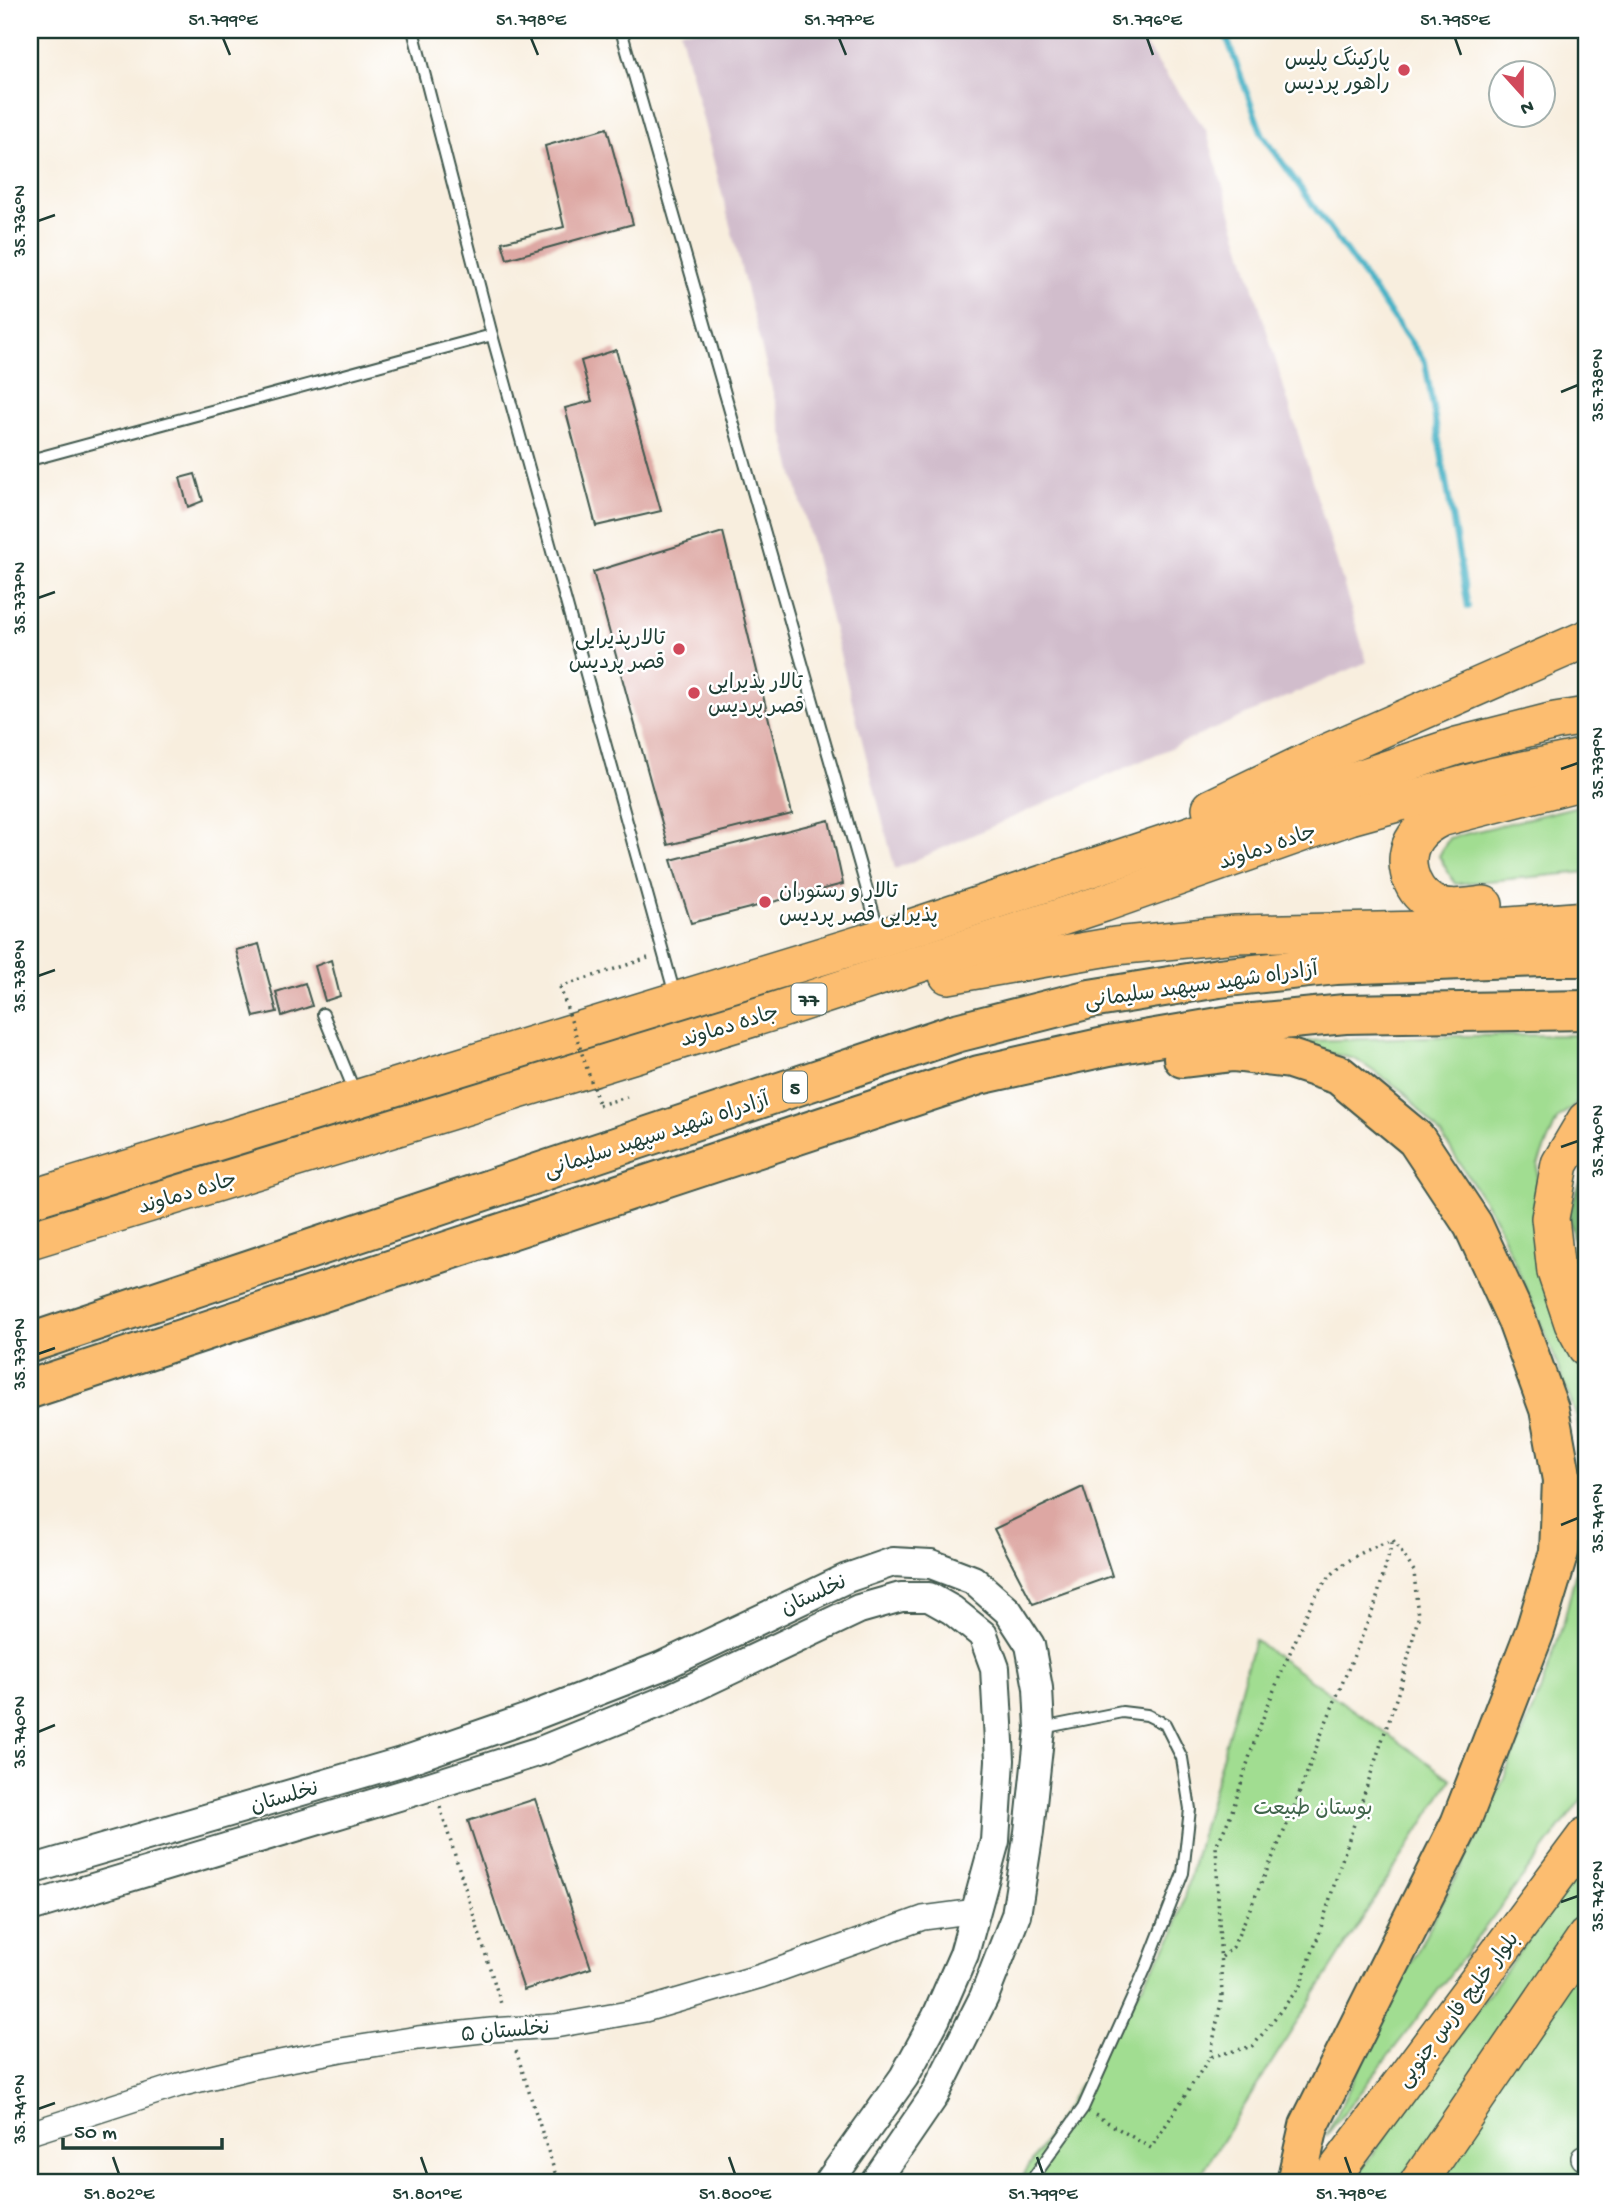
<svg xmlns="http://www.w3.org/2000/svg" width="1616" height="2212" font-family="'Gochi Hand','Playpen Sans Arabic',sans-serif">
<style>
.industrial{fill:#d1bdcc}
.green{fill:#a1dd91;stroke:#608d62;stroke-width:2}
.forest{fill:#80bc7b;stroke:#507c58;stroke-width:2}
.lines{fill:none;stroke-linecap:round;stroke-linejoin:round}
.stream{stroke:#47b2c6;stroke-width:6}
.building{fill:#dda7a3}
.service-casing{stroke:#40584e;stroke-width:14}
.minor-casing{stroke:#40584e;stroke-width:26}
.tertiary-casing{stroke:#40584e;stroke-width:32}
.trunk-casing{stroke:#40584e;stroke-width:40}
.motorway-casing{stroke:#40584e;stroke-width:42}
.path{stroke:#40584e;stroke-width:3.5;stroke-dasharray:2 5;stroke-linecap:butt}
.service{stroke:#fff;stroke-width:10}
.minor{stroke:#fff;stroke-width:23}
.tertiary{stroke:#fff;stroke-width:28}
.trunk{stroke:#fcbd6f;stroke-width:37}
.motorway{stroke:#fcbd6f;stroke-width:38}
.path-bridge{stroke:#40584e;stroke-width:3.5;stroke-dasharray:2 5;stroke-linecap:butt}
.ticks{fill:none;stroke:#1f3d34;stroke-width:2.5}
.poi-dot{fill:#d1495b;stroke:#fff;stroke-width:2.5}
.labels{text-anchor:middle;stroke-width:5;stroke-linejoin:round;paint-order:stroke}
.shield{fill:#fff;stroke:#627771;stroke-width:2}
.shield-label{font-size:19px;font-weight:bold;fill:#1f3d34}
.poi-label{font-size:21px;fill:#1f3d34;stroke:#fff;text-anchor:end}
.street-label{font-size:21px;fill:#1f3d34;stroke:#fff}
.park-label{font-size:21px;fill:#40654b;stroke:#fff}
.neatline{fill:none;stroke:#1f3d34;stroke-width:2.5}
.ticks-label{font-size:18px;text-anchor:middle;fill:#1f3d34}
</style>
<rect width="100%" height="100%" fill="#fff"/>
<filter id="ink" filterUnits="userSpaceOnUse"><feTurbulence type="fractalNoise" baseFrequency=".0143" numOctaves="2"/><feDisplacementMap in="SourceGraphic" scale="14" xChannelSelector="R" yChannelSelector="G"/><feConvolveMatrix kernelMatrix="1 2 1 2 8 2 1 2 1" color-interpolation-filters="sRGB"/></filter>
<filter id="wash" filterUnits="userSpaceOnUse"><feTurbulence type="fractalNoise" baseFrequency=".00686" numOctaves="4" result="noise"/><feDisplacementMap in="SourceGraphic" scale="28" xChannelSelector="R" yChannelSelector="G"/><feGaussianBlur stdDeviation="1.57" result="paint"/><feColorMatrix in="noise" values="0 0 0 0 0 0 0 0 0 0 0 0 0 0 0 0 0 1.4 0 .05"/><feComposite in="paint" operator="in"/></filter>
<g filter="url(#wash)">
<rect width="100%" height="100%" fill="#f8eede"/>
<path class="industrial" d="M680,30h454l72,100 161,532 -472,207z"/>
<g class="green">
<path d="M1586,804v68l-131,12 -16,-28 10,-18z"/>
<path d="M1586,1035v60l-29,25 -19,44 -4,56 39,132 13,16v118l-9,-68 -29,-78 -53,-122 -53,-82 -39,-45 -48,-32 -76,-17 177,-6z"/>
<path d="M1586,1528v265l-183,244 -77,99 69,-142 93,-179 52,-123 24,-71z"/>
<path d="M1254,1640l197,139 -255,403h-177l155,-248z"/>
<path d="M1586,1860v322h-234z"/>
</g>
<path class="forest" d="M1586,1169v136l-18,-92z"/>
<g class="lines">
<path class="stream" d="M1224,30l38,104 163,228 43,245"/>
</g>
<g id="blocks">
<g class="building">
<path d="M607,128l26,96 -126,35 -5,-17 62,-15 -19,-81z"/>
<path d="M616,350l45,161 -65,15 -31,-118 27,-7 -11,-40z"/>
<path d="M195,474l8,27 -15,6 -8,-29z"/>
<path d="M723,532l69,282 -124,31 -75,-273z"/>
<path d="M829,820l14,64 -152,39 -20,-63z"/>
<path d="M259,944l18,68 -23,5 -18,-67z"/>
<path d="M331,960l9,36 -15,5 -10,-35z"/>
<path d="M305,983l7,23 -30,10 -6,-24z"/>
<path d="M1083,1487l29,89 -79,28 -39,-75z"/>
<path d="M535,1799l56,169 -67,22 -56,-169z"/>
</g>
</g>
</g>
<g filter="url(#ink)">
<use href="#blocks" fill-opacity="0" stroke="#40584e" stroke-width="2"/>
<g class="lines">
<g class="service-casing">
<g id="service">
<path d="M413,30l79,305 183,660"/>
<path d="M621,30l258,902"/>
<path d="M30,460l462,-125"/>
<path d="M323,1014l33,81"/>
<path d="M1030,2182l53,-74 64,-143 36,-92 7,-64 -8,-51 -17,-34 -18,-9 -25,-3 -80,16"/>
</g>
</g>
<g class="minor-casing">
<g id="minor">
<path d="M30,2133l149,-48 70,-17 92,-18 77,-12 73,-8 64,-4 90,-16 116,-34 162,-58 53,-7"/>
<path d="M1583,2158l3,-1"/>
</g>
</g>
<g class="tertiary-casing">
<g id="tertiary">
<path d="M30,1870l371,-108 127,-44 134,-52 185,-88 46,-16 38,2 42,16 35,31 22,34 8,43 2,41 -11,103 -13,83 -32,82 -50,99 -59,86"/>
<path d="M30,1907l385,-116 128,-41 130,-53 186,-88 42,-12h28l23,13 31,25 12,33 5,92 -5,81 -31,113 -28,64 -32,59 -75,105"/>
</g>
</g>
<g class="trunk-casing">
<g id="trunk">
<path d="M1211,808l106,-51 269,-118"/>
<path d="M1484,905c-18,2 -38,6 -54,-3 -21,-13 -29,-44 -15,-64 6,-10 15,-15 25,-20l140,-36"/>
<path d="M948,975l167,-29 121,-12 234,-5 116,-9"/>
<path d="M1586,1120l-26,44 -10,54 6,54 17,51 13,24"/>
<path d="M30,1199l851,-261 576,-192 98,-25 31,-5"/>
<path d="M30,1240l742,-228 332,-109 246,-87 145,-40 91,-19"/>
<path d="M1328,2182l258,-346"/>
<path d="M1419,2182l167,-245"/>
</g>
</g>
<g class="motorway-casing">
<g id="motorway">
<path d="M1183,1058l50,-6 57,7 49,16 77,64 57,86 43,93 33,91 13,71 -3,72 -24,79 -75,193 -151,302 -13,56"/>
<path d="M30,1343l926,-310 134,-34 129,-21 117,-13 204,-8h46"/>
<path d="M30,1389l949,-314 130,-29 122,-21 114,-11 241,-4"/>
</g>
</g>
<g class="path">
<path d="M560,987l88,-29"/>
<path d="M599,1105l28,-8"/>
<path d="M440,1807l62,200"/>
<path d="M1222,1957l11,-10 57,-129 34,-91 51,-122 18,-65"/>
<path d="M516,2051l42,131"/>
<path d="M1095,2115l56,33 59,-91 43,-11 47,-60 19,-52 21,-68 63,-188 15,-60 -4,-47 -21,-31c-25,8 -51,21 -68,42 -13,17 -21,37 -29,57 -17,38 -33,76 -46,116 -10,31 -17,61 -34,90l6,152 -12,60"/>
</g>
<use href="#service" class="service"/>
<use href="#minor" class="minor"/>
<use href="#tertiary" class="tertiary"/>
<use href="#trunk" class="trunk"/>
<use href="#motorway" class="motorway"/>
<path class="path-bridge" d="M560,987l39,118"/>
</g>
</g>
<path class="ticks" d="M223,38l7,17M531,38l7,17M839,38l7,17M1147,38l6,17M1455,38l6,17M38,221l17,-6M1561,392l17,-7M38,598l17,-6M1561,769l17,-6M38,976l17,-6M1561,1147l17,-6M38,1354l17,-6M1561,1525l17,-7M38,1732l17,-7M1561,1902l17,-6M38,2109l17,-6M113,2157l6,17M421,2157l6,17M729,2157l6,17M1037,2157l6,17M1345,2157l6,17"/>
<g class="poi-dot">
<circle cx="1404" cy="70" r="7"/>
<circle cx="679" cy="649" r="7"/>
<circle cx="694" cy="693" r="7"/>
<circle cx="765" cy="902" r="7"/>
</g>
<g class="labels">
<g class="shield">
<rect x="791.5" y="983.5" width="35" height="31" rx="5"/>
<rect x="783" y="1071.5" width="24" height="31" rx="5"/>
</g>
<g class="shield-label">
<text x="809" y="1006">77</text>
<text x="795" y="1094">5</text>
</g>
<g class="poi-label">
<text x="1390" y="65">پارکینگ پلیس<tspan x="1390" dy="24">راهور پردیس</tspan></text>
<text x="665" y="644">تالارپذیرایی<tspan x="665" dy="24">قصر پردیس</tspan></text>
<text x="708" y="688" text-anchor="start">تالار پذیرایی<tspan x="708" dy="24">قصر پردیس</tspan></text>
<text x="779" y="897" text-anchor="start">تالار و رستوران<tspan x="779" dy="24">پذیرایی قصر پردیس</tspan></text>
</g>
<g class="street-label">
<text transform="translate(1267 846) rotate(-19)" y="7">جاده دماوند</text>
<text transform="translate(1201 984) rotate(-8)" y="7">آزادراه شهید سپهبد سلیمانی</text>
<text transform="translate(729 1025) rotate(-17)" y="7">جاده دماوند</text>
<text transform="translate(656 1134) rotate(-18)" y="7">آزادراه شهید سپهبد سلیمانی</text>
<text transform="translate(187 1192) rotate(-17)" y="7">جاده دماوند</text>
<text transform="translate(813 1594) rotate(-25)" y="7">نخلستان</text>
<text transform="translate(284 1796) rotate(-16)" y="7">نخلستان</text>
<text transform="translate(1457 2009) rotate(-53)" y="7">بلوار خلیج فارس جنوبی</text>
<text transform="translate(505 2030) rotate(-5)" y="7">نخلستان ۵</text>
</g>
<g class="park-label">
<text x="1313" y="1814">بوستان طبیعت</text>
</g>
</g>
<rect width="1616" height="2212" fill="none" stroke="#fff" stroke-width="77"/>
<g transform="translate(1522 94) rotate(159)"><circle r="33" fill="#ffffff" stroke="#a5b1ae" stroke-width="2"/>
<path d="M0-5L12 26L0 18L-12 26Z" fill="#d1495b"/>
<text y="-10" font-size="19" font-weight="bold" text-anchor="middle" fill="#1f3d34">N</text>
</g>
<path d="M63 2138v10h159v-10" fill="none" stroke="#1f3d34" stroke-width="3.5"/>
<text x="74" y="2138" font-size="21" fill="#1f3d34" stroke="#ffffff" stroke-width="5" paint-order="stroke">50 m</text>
<rect x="38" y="38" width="1540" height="2136" class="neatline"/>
<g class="ticks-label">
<text x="223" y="25">51.799°E</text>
<text x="531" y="25">51.798°E</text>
<text x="839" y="25">51.797°E</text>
<text x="1147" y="25">51.796°E</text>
<text x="1455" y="25">51.795°E</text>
<text transform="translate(19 221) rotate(-90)" y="6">35.736°N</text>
<text transform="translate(1597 385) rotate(-90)" y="6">35.738°N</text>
<text transform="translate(19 598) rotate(-90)" y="6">35.737°N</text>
<text transform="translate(1597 763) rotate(-90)" y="6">35.739°N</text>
<text transform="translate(19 976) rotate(-90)" y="6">35.738°N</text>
<text transform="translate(1597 1141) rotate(-90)" y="6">35.740°N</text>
<text transform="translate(19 1354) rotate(-90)" y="6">35.739°N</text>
<text transform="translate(1597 1518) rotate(-90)" y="6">35.741°N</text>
<text transform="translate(19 1732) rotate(-90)" y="6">35.740°N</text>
<text transform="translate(1597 1896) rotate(-90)" y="6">35.742°N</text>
<text transform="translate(19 2109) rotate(-90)" y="6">35.741°N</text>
<text x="119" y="2199">51.802°E</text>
<text x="427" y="2199">51.801°E</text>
<text x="735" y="2199">51.800°E</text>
<text x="1043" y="2199">51.799°E</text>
<text x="1351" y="2199">51.798°E</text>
</g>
</svg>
